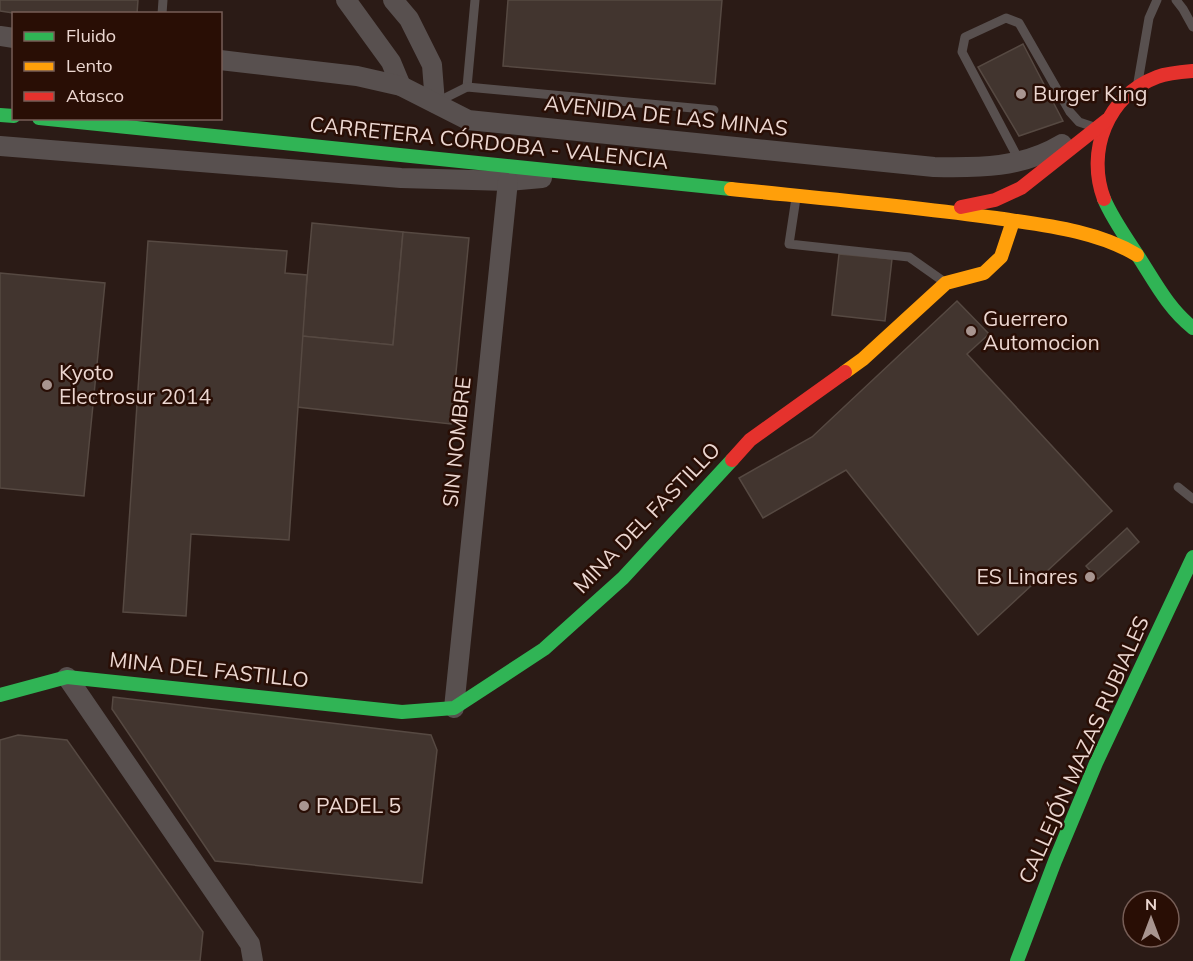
<svg xmlns="http://www.w3.org/2000/svg" width="1193" height="961" font-family="Mulish,sans-serif">
<style>
.building{fill:#42352f;stroke:#564942;stroke-width:1.5}
.lines{fill:none;stroke-linecap:round;stroke-linejoin:round}
.lane{stroke:#58504f;stroke-width:9}
.street{stroke:#58504f;stroke-width:20}
.fast{stroke:#30b455;stroke-width:14}
.slow{stroke:#ff9f0a;stroke-width:14}
.jam{stroke:#e5322d;stroke-width:14}
.poi-dot{fill:#a89590;stroke:#290e05;stroke-width:2}
.labels{text-anchor:middle;stroke-width:5;stroke-linejoin:round;paint-order:stroke}
.poi-label{font-size:21px;fill:#ecd7d1;stroke:#290e05;text-anchor:start}
.street-label{font-size:21px;fill:#ecd7d1;stroke:#290e05}
</style>
<rect width="100%" height="100%" fill="#2b1b16"/>
<g class="building">
<path d="M0,0h138l-1,14h-117l-20,-3z"/>
<path d="M508,0h214l-7,84 -212,-18z"/>
<path d="M1023,44l40,77 -44,15 -41,-69z"/>
<path d="M312,223l91,9 -10,113 -91,-9z"/>
<path d="M403,232l66,6 -18,186 -154,-17 5,-71 91,9z"/>
<path d="M148,241l139,10 -2,22 22,2 -18,265 -98,-6 -5,82 -63,-4z"/>
<path d="M839,254l53,5 -7,62 -53,-6z"/>
<path d="M0,273l105,10 -21,213 -84,-8z"/>
<path d="M957,301l32,33 -22,20 145,157 -134,124 -132,-165 -83,48 -24,-40 73,-41z"/>
<path d="M1127,528l12,14 -41,37 -12,-13z"/>
<path d="M113,697l318,38 6,15 -15,133 -207,-22 -103,-152z"/>
<path d="M18,735l49,5 136,192 -3,29h-200v-221z"/>
</g>
<g class="lines">
<g class="lane">
<path d="M1176,0l7,9 10,18"/>
<path d="M162,14l1,-14"/>
<path d="M1138,82l11,-64 8,-18"/>
<path d="M467,87l8,-87"/>
<path d="M435,103l32,-16 247,23"/>
<path d="M1020,162l-58,-110 3,-15 41,-19 13,5 51,89 9,10 12,4"/>
<path d="M796,198l-7,46 120,13 34,24"/>
<path d="M1178,487l15,12"/>
</g>
<g class="street">
<path d="M346,0l45,62 10,24"/>
<path d="M393,0l16,19 23,46 3,38"/>
<path d="M0,36l14,2"/>
<path d="M220,60l137,16 44,10 67,34 466,47c45,1 88,1 128,-23"/>
<path d="M0,146l401,32 107,3 34,-3"/>
<path d="M67,677l183,267 3,17"/>
<path d="M454,708l54,-527"/>
</g>
<g class="fast">
<path d="M0,115l14,1"/>
<path d="M39,118l692,71"/>
<path d="M1104,199c9,21 23,40 36,60 16,25 29,50 53,69"/>
<path d="M0,695l67,-18 335,35 52,-4 90,-59 79,-71 109,-118"/>
<path d="M1017,961l38,-100 41,-98 97,-206"/>
</g>
<g class="slow">
<path d="M731,189c88,9 177,17 265,29 46,7 100,12 141,37"/>
<path d="M845,372l18,-13 83,-76 38,-10 17,-16 12,-36"/>
</g>
<g class="jam">
<path d="M1104,199c-18,-48 3,-103 53,-122 11,-4 24,-5 36,-6"/>
<path d="M961,207l34,-7 26,-12 86,-68"/>
<path d="M732,460l18,-20 95,-68"/>
</g>
</g>
<g class="poi-dot">
<circle cx="1021" cy="94" r="6"/>
<circle cx="971" cy="331" r="6"/>
<circle cx="47" cy="385" r="6"/>
<circle cx="1090" cy="577" r="6"/>
<circle cx="304" cy="806" r="6"/>
</g>
<g class="labels">
<g class="poi-label">
<text x="1033" y="101">Burger King</text>
<text x="983" y="326">Guerrero<tspan x="983" dy="24">Automocion</tspan></text>
<text x="59" y="380">Kyoto<tspan x="59" dy="24">Electrosur 2014</tspan></text>
<text x="1078" y="584" text-anchor="end">ES Linares</text>
<text x="316" y="813">PADEL 5</text>
</g>
<g class="street-label">
<text transform="translate(666 116) rotate(6)" y="7">AVENIDA DE LAS MINAS</text>
<text transform="translate(489 143) rotate(6)" y="7">CARRETERA CÓRDOBA - VALENCIA</text>
<text transform="translate(457 442) rotate(-84)" y="7">SIN NOMBRE</text>
<text transform="translate(647 518) rotate(-46)" y="7">MINA DEL FASTILLO</text>
<text transform="translate(209 670) rotate(6)" y="7">MINA DEL FASTILLO</text>
<text transform="translate(1084 750) rotate(-66)" y="7">CALLEJÓN MAZAS RUBIALES</text>
</g>
</g>
<rect x="12" y="12" width="210" height="108" fill="#290e05" stroke="#775e57" stroke-width="1.5"/>
<rect x="24" y="32" width="30" height="9" fill="#30b455" stroke="#775e57" stroke-width="1.5"/>
<text x="66" y="42" font-size="18" fill="#ecd7d1">Fluido</text>
<rect x="24" y="62" width="30" height="9" fill="#ff9f0a" stroke="#775e57" stroke-width="1.5"/>
<text x="66" y="72" font-size="18" fill="#ecd7d1">Lento</text>
<rect x="24" y="92" width="30" height="9" fill="#e5322d" stroke="#775e57" stroke-width="1.5"/>
<text x="66" y="102" font-size="18" fill="#ecd7d1">Atasco</text>
<g transform="translate(1151 919)"><circle r="28" fill="#290e05" stroke="#775e57" stroke-width="1.5"/>
<path d="M0-4.5L10 22L0 15L-10 22Z" fill="#a89590"/>
<text y="-9" font-size="16" font-weight="bold" text-anchor="middle" fill="#ecd7d1">N</text>
</g>
</svg>
